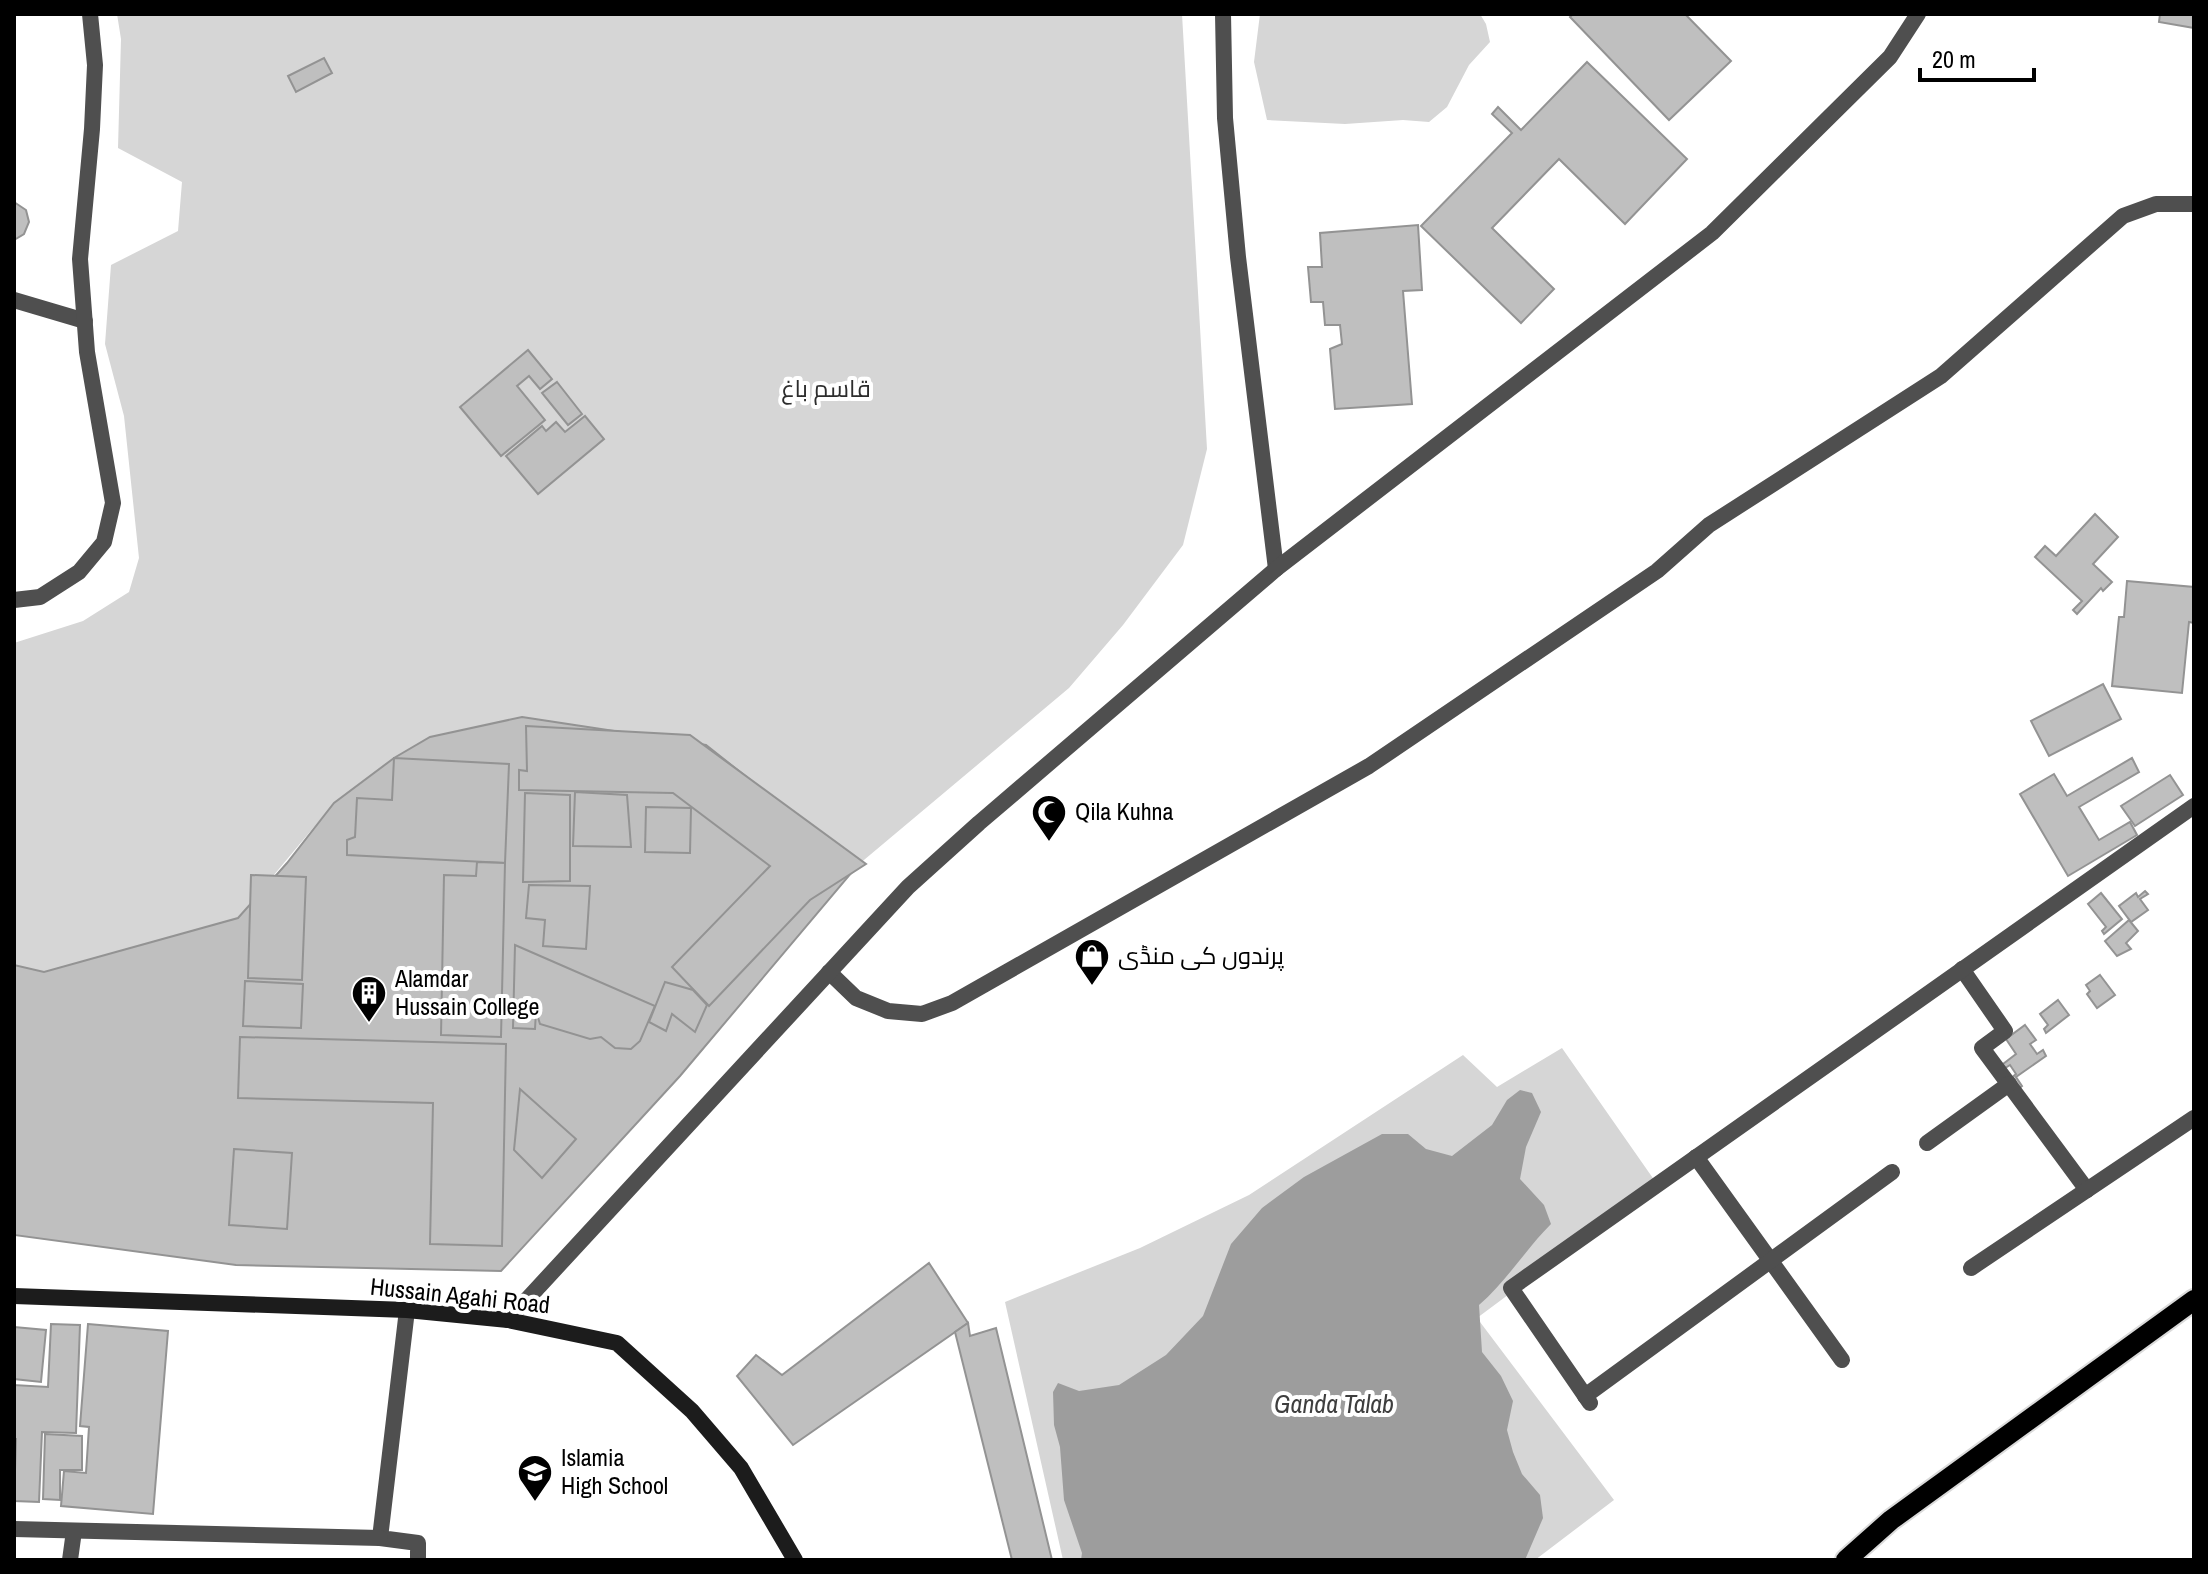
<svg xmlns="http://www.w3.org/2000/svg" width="2208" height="1574" font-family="'Archivo Narrow',Cairo,sans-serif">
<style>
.green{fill:#d6d6d6}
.water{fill:#9d9d9d}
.building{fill:#bfbfbf;stroke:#939393;stroke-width:2}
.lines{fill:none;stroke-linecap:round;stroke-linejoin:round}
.primary-casing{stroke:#dbdbdb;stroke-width:24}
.service{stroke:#4f4f4f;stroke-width:16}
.minor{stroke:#4f4f4f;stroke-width:16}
.secondary{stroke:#1c1c1c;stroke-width:16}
.primary{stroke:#000;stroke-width:20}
.labels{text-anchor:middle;stroke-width:8;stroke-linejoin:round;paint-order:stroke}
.park-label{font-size:24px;fill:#2d2d2d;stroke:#fff}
.poi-label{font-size:24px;fill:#000;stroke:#fff;text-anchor:start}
.street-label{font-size:24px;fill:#000;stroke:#fff}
.water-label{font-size:26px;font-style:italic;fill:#3e3e3e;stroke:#fff}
</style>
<rect width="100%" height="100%" fill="#fff"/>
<g class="green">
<path d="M117,14h1065l25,435 -24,96 -60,80 -54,63 -211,177 -152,-120 -184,-28 -92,20 -36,21 -60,45 -96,115 -194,54 -30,-7v-322l69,-22 46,-29 10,-34 -15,-142 -19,-72 6,-79 67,-34 4,-49 -64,-34 3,-109z"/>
<path d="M1260,14h220l6,10 4,18 -21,23 -22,42 -18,15 -26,-2 -58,4 -78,-4 -13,-58z"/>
<path d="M1562,1048l95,136 -180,134 137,182 -79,60h-472l-58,-258 135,-54 109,-53 214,-140 34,32z"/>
</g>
<path class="water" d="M1520,1090l12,3 9,19 -15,35 -6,32 24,26 7,19c-26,26 -45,58 -72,81l3,47 19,24 12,25 -6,29 6,22 9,22 18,21 3,23 -18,42h-444l1,-7 -18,-53 -4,-53 -6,-22 -1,-33 5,-9 21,8 40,-6 47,-30 37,-39 28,-72 31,-36 42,-31 78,-43h26l18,15 26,7 40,-31 15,-25z"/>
<g class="building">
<path d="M1573,14h112l46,47 -62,59 -99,-103z"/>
<path d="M2160,14h34v14l-35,-6z"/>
<path d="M324,58l8,15 -36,19 -8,-16z"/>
<path d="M1587,62l100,97 -62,65 -66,-65 -67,69 62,61 -33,34 -100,-97 91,-93 -20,-19 6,-7 23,23z"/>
<path d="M14,202l12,8 3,12 -5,12 -10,6z"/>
<path d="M1418,225l4,65 -19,1 9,113 -77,5 -5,-60 12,-5 -2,-19h-15l-2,-23h-12l-3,-35h14l-2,-34z"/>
<path d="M528,350l24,29 -12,10 -11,-13 -12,10 28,34 -44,36 -41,-49z"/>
<path d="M557,382l25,32 -14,11 -26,-32z"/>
<path d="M585,416l19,23 -66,55 -32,-38 36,-30 4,5 10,-9 9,10z"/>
<path d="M2095,514l23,23 -25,27 19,18 -9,9 -2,-3 -24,26 -4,-4 9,-9 -47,-44 10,-11 11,10z"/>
<path d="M2127,581l67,6v36l-5,-1 -7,71 -70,-7 7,-69h5z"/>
<path d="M2103,684l18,35 -72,37 -18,-35z"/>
<path d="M522,717l184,28 152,120 -178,211 -179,195 -265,-6 -222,-30v-270l30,7 194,-54 49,-55 47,-60 60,-45 36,-21z"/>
<path d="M526,726l164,9 176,129 -56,36 -101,106 -37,-39 98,-101 -97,-73 -154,-3v-20l8,1z"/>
<path d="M394,758l115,6 -4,99 -158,-8v-15l8,-3 2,-39 35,2z"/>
<path d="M2132,758l7,14 -60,35 20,33 31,-18 7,13 -69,41 -48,-82 34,-20 13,22z"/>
<path d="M2170,775l13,20 -48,31 -14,-20z"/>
<path d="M575,792l52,3 4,52 -58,-1z"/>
<path d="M525,793l45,2v86l-47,1z"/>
<path d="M646,807l45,1 -1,45 -45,-1z"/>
<path d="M477,862l28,1 -4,174 -60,-2 3,-160 32,1z"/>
<path d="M251,875l55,2 -4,103 -54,-2z"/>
<path d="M529,885l61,1 -4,63 -43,-3 2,-26 -19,-2z"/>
<path d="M2145,891l3,3 -8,5 8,11 -17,12 -12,-16 17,-13 2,4z"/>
<path d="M2101,893l21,26 -18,15 -2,-3 4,-4 -18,-23z"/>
<path d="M2129,920l9,11 -12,12 5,6 -14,7 -12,-15z"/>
<path d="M515,945l140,61 -15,35 -9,8 -16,-1 -14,-11 -11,2 -50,-15 -4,-13 -1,18 -22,-1z"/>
<path d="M2100,975l15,20 -18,13 -10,-14 3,-3 -4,-6z"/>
<path d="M245,981l58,3 -2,44 -58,-2z"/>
<path d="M665,982l28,8 14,15 -12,27 -23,-18 -6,17 -17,-9z"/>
<path d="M2058,1000l11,15 -23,18 -2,-4 4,-4 -8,-11z"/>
<path d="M2025,1025l11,15 -6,4 7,10 6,-4 3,6 -30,21 6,9 -5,4 -7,-11 6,-5 -6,-9 -8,5 -3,-3 17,-13 -10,-15z"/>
<path d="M240,1037l266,7 -4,202 -72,-2 3,-141 -195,-5z"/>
<path d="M520,1089l56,50 -34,39 -28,-28z"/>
<path d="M234,1149l58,4 -5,76 -58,-4z"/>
<path d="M929,1263l39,60 -175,122 -56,-69 19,-21 26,20z"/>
<path d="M968,1323l2,13 26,-8 56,232h-40l-57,-228z"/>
<path d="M51,1324l29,1 -4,108 -34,-1 -3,70 -25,-1 2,-62h-2v-54l34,2z"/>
<path d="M88,1324l80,7 -15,183 -92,-8 3,-35 22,2 3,-46 -9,-1z"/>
<path d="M14,1327l32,3 -5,52 -27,-3z"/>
<path d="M45,1434l37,2v34h-22v30l-17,-1z"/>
</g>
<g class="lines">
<g class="primary-casing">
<path id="primary" d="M1846,1560l45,-40 303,-220"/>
</g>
<g class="service">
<path d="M1223,14l2,104 13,139 38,312"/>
<path d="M14,300l71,21"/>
<path d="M14,600l26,-3 39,-25 25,-30 9,-39 -26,-151 -7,-93 12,-130 3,-64 -5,-51"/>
<path d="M1962,969l43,62 -23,17 105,142"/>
<path d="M1927,1143l82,-59"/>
<path d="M1696,1157l146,203"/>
<path d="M1585,1396l307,-224"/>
</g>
<g class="minor">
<path d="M829,972l27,26 32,13 34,3 30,-11 417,-237 288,-195 52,-46 232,-149 182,-160 33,-12h38"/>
<path d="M1971,1268l223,-150"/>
<path d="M407,1310l-27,228 38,5v17"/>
<path d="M508,1320l400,-433 71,-64 297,-254 436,-336 178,-176 28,-43"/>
<path d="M1590,1403l-79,-115 683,-482"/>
<path d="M14,1529l366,9"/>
<path d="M70,1560l4,-29"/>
</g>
<path class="secondary" d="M14,1296l393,14 101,10 109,23 75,68 49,57 54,92"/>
<use href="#primary" class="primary"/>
</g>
<defs>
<g id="mosque-pin" transform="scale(1.8)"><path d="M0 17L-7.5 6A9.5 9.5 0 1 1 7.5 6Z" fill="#000" stroke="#fff"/><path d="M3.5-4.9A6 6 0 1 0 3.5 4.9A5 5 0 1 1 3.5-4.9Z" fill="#fff"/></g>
<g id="shop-pin" transform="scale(1.8)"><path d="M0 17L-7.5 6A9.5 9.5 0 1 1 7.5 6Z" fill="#000" stroke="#fff"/><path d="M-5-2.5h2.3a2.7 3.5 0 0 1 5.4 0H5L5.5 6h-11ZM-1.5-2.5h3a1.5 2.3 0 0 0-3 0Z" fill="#fff"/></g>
<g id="building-pin" transform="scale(1.8)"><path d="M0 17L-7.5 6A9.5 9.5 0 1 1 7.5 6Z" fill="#000" stroke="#fff"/><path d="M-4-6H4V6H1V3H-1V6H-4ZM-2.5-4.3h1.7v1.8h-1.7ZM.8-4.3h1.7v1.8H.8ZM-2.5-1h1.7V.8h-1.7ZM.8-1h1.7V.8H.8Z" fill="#fff"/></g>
<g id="school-pin" transform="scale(1.8)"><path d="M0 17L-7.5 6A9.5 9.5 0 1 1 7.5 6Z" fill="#000" stroke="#fff"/><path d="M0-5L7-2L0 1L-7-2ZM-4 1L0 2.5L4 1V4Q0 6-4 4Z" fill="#fff"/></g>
</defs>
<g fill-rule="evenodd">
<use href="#mosque-pin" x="1049" y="812"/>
<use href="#shop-pin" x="1092" y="956"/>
<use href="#building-pin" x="369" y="993"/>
<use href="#school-pin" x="535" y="1472"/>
</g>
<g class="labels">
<g class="park-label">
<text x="826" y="397">قاسم باغ</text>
</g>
<g class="poi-label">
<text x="1075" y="820">Qila Kuhna</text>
<text x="1118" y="964">پرندوں کی منڈی</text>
<text x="395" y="987">Alamdar<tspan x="395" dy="28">Hussain College</tspan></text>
<text x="561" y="1466">Islamia<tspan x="561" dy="28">High School</tspan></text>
</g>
<g class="street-label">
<text transform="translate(460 1296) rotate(6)" y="8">Hussain Agahi Road</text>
</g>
<g class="water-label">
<text x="1334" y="1413">Ganda Talab</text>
</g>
</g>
<rect width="2208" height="1574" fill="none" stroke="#000000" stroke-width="32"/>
<path d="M1920 68v12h114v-12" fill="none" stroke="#000000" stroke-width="4"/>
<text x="1932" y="68" font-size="24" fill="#000000" stroke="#ffffff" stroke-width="6" paint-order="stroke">20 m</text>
</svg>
